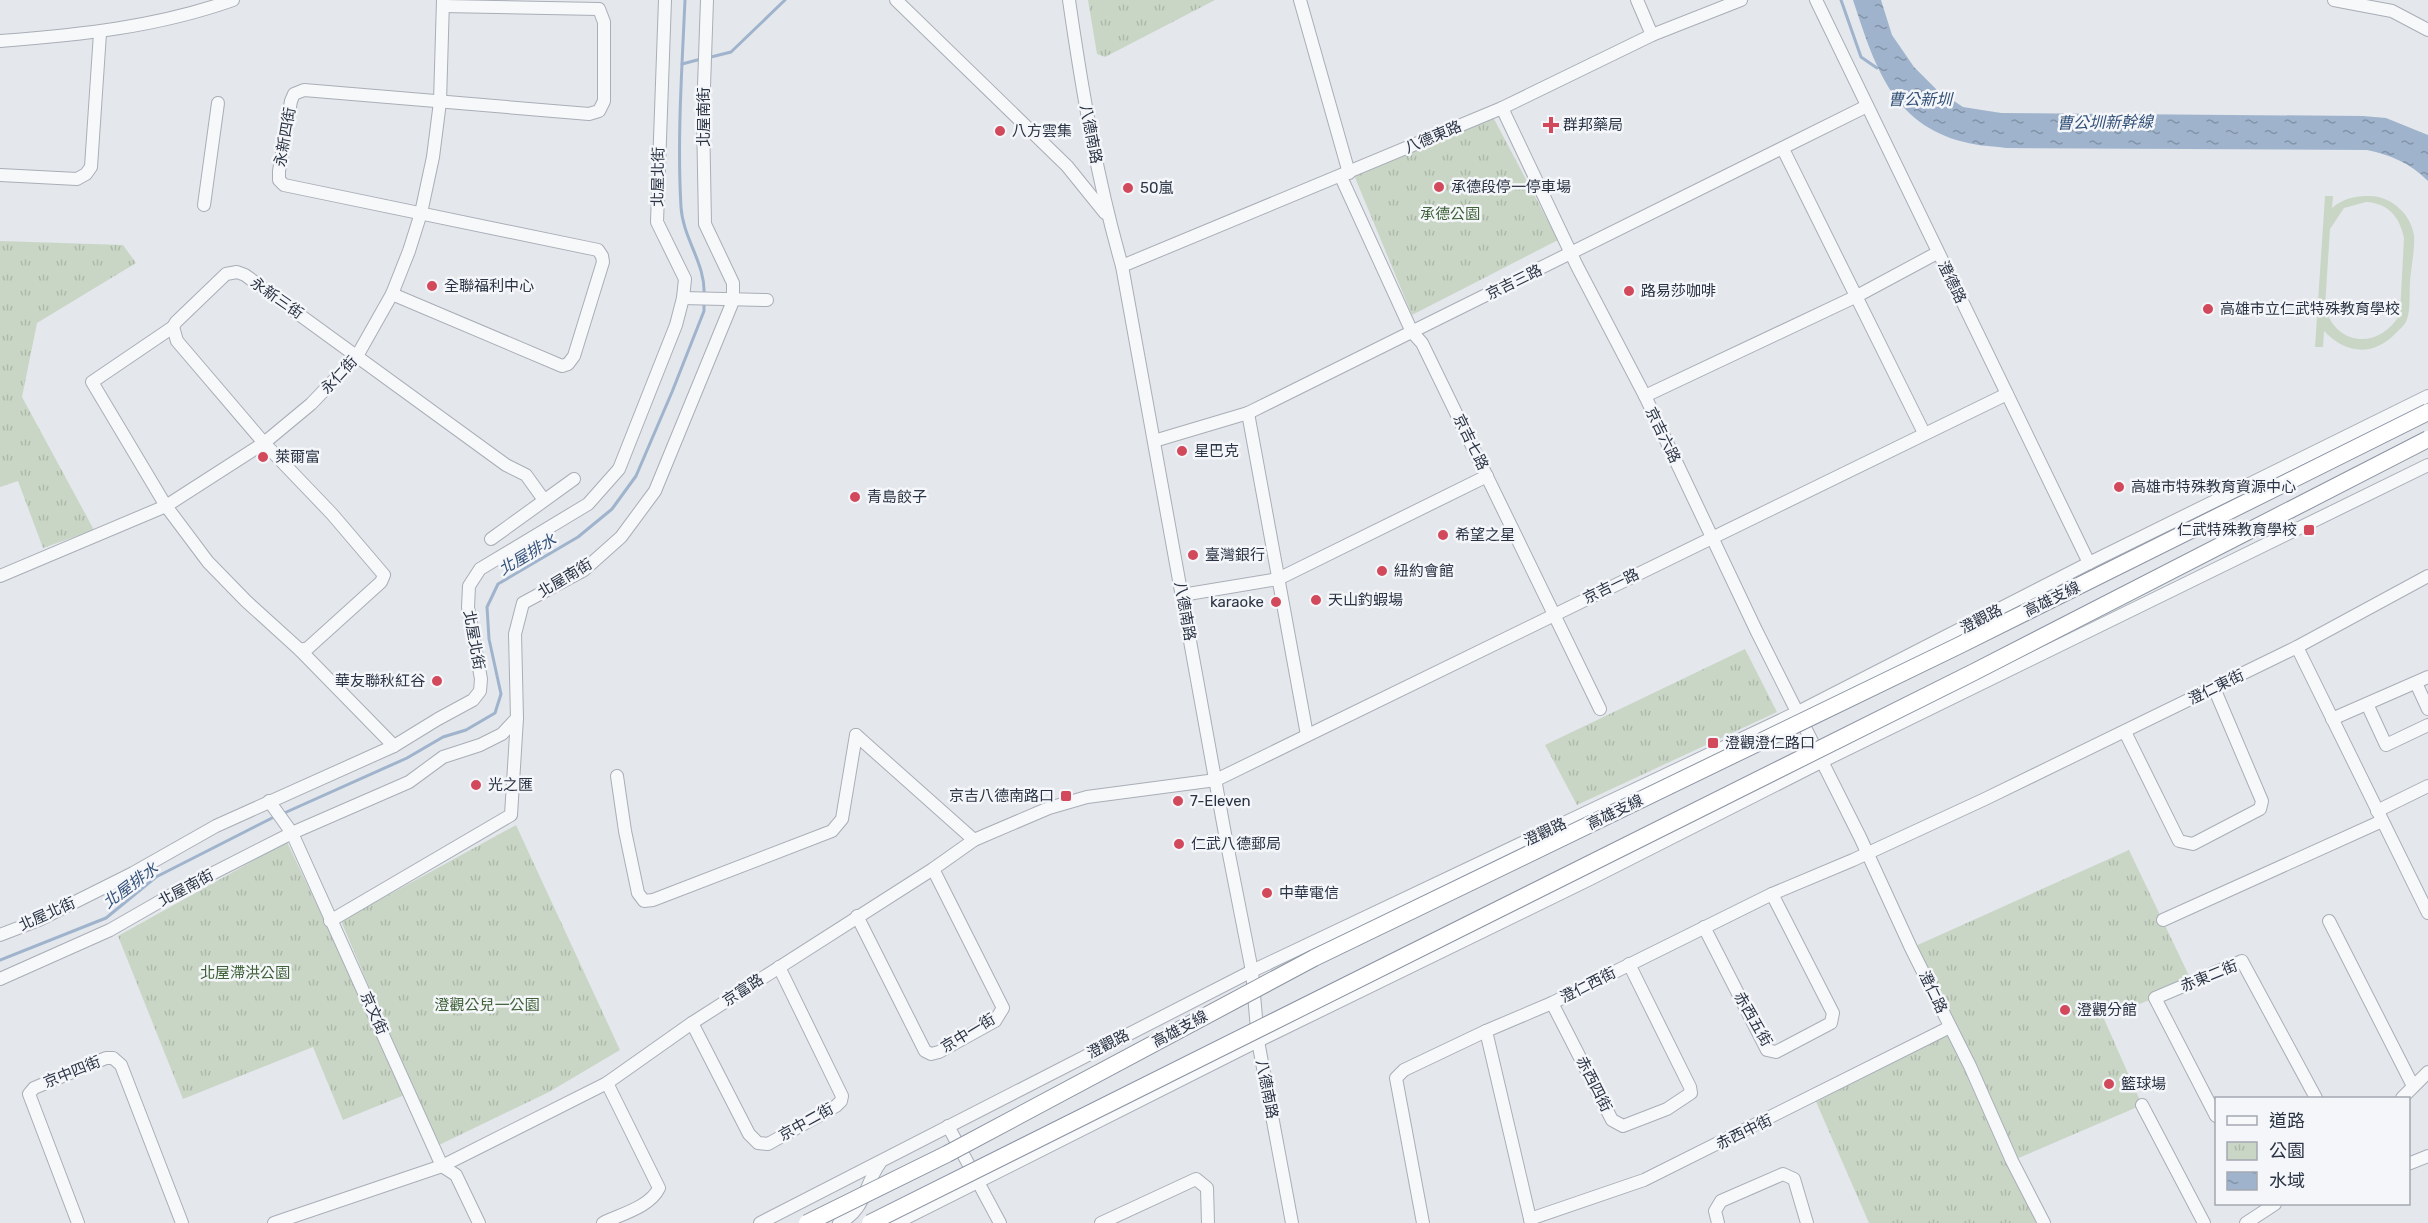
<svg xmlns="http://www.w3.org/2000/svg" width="2428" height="1223" font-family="Rubik,'Noto Sans TC',sans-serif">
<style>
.grass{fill:#c9d6c5;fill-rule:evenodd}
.park{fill:url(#park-tufts)}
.water{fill:url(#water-ripples)}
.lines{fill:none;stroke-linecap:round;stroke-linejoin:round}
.stream{stroke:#9fb4cc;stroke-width:3}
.minor-casing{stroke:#a9aeb7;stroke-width:14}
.minor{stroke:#f7f8fa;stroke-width:12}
.highway-bridge-casing{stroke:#8b94a3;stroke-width:18;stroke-linecap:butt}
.highway-bridge{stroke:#fff;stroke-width:16}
.poi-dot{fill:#d1495b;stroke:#f4f6f9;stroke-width:2}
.labels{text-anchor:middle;stroke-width:5;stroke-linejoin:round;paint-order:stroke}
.street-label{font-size:15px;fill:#2b3445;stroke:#f4f6f9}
.poi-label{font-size:15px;fill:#2b3445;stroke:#f4f6f9;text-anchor:start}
.park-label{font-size:15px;fill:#3f6138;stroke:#f4f6f9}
.water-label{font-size:16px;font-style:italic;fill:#34527a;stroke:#f4f6f9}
</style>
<defs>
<pattern id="park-tufts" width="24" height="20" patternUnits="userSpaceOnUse" patternTransform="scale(1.5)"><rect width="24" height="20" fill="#c9d6c5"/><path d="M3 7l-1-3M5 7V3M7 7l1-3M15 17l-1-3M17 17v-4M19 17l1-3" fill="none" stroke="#adb8ab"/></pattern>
<pattern id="water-ripples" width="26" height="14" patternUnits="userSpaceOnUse" patternTransform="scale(1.5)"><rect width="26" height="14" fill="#9fb4cc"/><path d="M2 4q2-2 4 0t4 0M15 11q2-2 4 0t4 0" fill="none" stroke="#8293a7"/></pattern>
</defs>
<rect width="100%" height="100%" fill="#e4e7ec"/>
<path class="grass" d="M2325,196h8l-1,12c12,-10 23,-12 38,-12 21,0 42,19 44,40 1,14 -3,31 -4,46 -1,11 1,26 -3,37 -1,5 -7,10 -11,14 -23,24 -50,21 -72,-2l-1,16h-8zM2366,202c22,1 34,15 38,36l-4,76c-20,36 -64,33 -75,-7l5,-78 14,-21z"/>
<g class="park">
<path d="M1088,0h127l-110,57 -8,-3z"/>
<path d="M1493,117l65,123 -146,75 -58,-140z"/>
<path d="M0,241l123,4 13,18 -99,60 -15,74 72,133 -51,18 -25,-67 -18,6z"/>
<path d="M1745,649l32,63 -200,93 -32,-60z"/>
<path d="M516,825l104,225 -71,42 -112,54 -96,-225z"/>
<path d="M287,842l120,252 -64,26 -30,-73 -130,52 -65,-163z"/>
<path d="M2129,850l63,132 -88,37 38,86 -128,55 30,63h-175l-55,-126 136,-69 -39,-80z"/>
</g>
<path class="water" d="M1853,0h28l11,35 22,32 22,22 27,18 38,6 362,3 23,2 42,17v46c-18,-18 -37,-26 -61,-31l-361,-2c-14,-2 -28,-2 -42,-6 -73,-18 -90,-79 -111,-142z"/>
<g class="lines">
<g class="stream">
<path d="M685,0c-3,69 -8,139 -4,207 2,32 25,57 23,88"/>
<path d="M1841,0l20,57 16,11"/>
<path d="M707,58l24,-6 54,-52"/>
<path d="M682,64l19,-5"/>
<path d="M282,814l125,-56 36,-21 23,-7 29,-17 6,-19 -12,-55 -2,-32 11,-23 80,-47 34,-28 24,-33 36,-84 32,-81v-9"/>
<path d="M0,960l106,-42 50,-41 120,-61"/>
</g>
<g class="minor-casing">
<g id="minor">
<path d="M896,0l171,166 38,47"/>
<path d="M1069,0c13,90 28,179 53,266l103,568 27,137 6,70 34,182"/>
<path d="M1300,0l49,173"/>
<path d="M1637,0l15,35"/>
<path d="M1816,0l273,563"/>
<path d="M2334,0l58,11 36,19"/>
<path d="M0,41c79,-6 157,-14 233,-41"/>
<path d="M1502,108l75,158 68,130 111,234 104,207 51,111 59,118 42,95 32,62"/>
<path d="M1783,149l141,284"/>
<path d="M0,175l77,4 9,-5 5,-7 9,-134"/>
<path d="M1341,177l71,155 10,11 178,366"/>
<path d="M204,205l14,-102"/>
<path d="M1122,266l380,-158 150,-73 89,-35"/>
<path d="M392,294l170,72 6,-2 6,-8 29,-94 -1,-6 -4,-6 -314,-65 -5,-5v-9l12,-70 3,-7 10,-4 285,24 10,-3 5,-10v-79l-5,-13 -156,-3"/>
<path d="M683,298l84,2"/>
<path d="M173,327l-81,55 74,124 42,56 38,39 54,49 94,96"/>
<path d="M1645,396l212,-100 80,-43"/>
<path d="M1248,413l59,322"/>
<path d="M1154,441l94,-28 619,-307"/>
<path d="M491,539l83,-60"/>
<path d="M0,576l166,-70 98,-63 47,-39 46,-48 35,-62 17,-43 12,-38 12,-56 7,-55 3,-102"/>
<path d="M1182,595l96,-16 209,-103"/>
<path d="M2297,647l131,-71"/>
<path d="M300,650l8,-2 73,-66 3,-7 -52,-61 -68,-71 -87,-102 -4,-14 3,-5 50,-48 11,-2 8,3 261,190 20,10 18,25"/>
<path d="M2416,683l12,26"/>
<path d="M2367,704l19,41 42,-20"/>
<path d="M2332,719l96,-42"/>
<path d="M2125,732l54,109 14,3 67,-35 2,-8 -48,-113"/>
<path d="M856,735l118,105"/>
<path d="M617,776l8,55 13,62 6,8 9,-1 179,-69 10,-12 14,-84"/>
<path d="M269,801l23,32 150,333 14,9 23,48"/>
<path d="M2377,811l51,-25"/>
<path d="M857,916l68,135 6,3 8,-2 56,-31 8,-13 -70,-139"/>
<path d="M2163,920l219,-99"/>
<path d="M330,921l181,-106 6,-97"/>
<path d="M2329,921l84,165"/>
<path d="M1704,927l63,123 9,2 55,-29 2,-10 -61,-119"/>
<path d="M0,935l39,-15 94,-47 83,-47 178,-80 44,-27 35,-19 7,-9 1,-12 -13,-72 1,-21 11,-17 108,-65 31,-35 57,-144 7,-27 2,-19 -28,-57 8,-222"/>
<path d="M0,979l110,-49 68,-39 114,-58 117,-51 34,-25 37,-12 22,-11 15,-16 -2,-84 8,-31 61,-33 37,-33 34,-46 78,-190v-18l-28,-59 -2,-109 4,-115"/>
<path d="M1552,1003l60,117 11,6 44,-17 24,-16 -1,-6 -61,-123"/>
<path d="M692,1023l57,111 9,9 10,1 68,-38 5,-5 1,-5 -63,-129"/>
<path d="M2402,1098l26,-26"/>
<path d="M2142,1105l62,118"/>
<path d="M2216,1116l-61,-118 87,-37 74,137"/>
<path d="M948,1126l52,97"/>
<path d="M2408,1164l20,-8"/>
<path d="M1530,1219l114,-39 306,-153"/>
<path d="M78,1223l-49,-129 5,-6 72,-30h7l8,7 61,158"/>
<path d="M274,1223l168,-57 165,-83 85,-60 241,-154 41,-29 75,-32 38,-11 129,-17 791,-386"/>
<path d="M603,1223c18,-9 47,-16 56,-35l-52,-105"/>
<path d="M760,1223l492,-252 546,-259 291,-149 339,-167"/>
<path d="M839,1223c27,-13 25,-38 41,-60"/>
<path d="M896,1223l362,-182 332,-162 233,-118 605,-296"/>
<path d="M1101,1223l95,-44 11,9 1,35"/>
<path d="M1423,1223l-27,-145 8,-8 82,-39"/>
<path d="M1531,1223l-45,-192 66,-28 220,-109 81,-34 132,-61 312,-152 131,266"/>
<path d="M1718,1223l-3,-12 6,-10 62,-27 11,5 13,44"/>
<path d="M2246,1223l29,-19"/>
</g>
</g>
<use href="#minor" class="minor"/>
<g class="highway-bridge-casing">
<g id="highway-bridge">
<path d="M807,1223l140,-69 367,-196 644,-312 470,-234"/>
<path d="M870,1223l1104,-551 454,-233"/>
</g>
</g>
<use href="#highway-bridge" class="highway-bridge"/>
</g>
<g class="poi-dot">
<path d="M1548 116h6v6h6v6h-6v6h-6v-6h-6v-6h6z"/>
<circle cx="1000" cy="131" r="6"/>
<circle cx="1439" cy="187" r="6"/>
<circle cx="1128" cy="188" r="6"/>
<circle cx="432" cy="286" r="6"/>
<circle cx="1629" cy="291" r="6"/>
<circle cx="2208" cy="309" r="6"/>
<circle cx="1182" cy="451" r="6"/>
<circle cx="263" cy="457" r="6"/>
<circle cx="2119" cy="487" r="6"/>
<circle cx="855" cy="497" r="6"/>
<rect x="2303" y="524" width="12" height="12" rx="3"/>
<circle cx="1443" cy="535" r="6"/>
<circle cx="1193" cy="555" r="6"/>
<circle cx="1382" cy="571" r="6"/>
<circle cx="1316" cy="600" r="6"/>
<circle cx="1276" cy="602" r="6"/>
<circle cx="437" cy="681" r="6"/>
<rect x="1707" y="737" width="12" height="12" rx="3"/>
<circle cx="476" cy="785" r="6"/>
<rect x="1060" y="790" width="12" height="12" rx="3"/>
<circle cx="1178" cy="801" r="6"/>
<circle cx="1179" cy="844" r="6"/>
<circle cx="1267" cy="893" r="6"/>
<circle cx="2065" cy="1010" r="6"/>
<circle cx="2109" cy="1084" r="6"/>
</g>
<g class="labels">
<g class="street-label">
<text transform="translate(704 117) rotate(-90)" y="5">北屋南街</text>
<text transform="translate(1091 134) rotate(79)" y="5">八德南路</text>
<text transform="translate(285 137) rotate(-80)" y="5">永新四街</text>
<text transform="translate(1433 137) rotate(-23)" y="5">八德東路</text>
<text transform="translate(658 177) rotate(-89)" y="5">北屋北街</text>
<text transform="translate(1514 282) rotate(-26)" y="5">京吉三路</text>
<text transform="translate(1952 282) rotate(64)" y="5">澄德路</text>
<text transform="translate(277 298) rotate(35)" y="5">永新三街</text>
<text transform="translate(339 375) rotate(-47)" y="5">永仁街</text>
<text transform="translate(1663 435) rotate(64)" y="5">京吉六路</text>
<text transform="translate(1471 442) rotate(64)" y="5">京吉七路</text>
<text transform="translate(565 578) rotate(-31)" y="5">北屋南街</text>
<text transform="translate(1611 586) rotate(-26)" y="5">京吉一路</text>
<text transform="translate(2052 599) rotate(-26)" y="5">高雄支線</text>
<text transform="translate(1185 611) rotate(80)" y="5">八德南路</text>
<text transform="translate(1981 619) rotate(-27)" y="5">澄觀路</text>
<text transform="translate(474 640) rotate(80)" y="5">北屋北街</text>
<text transform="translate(2216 687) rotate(-26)" y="5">澄仁東街</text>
<text transform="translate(1615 812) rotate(-26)" y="5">高雄支線</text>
<text transform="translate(1545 832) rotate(-25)" y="5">澄觀路</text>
<text transform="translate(186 888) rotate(-28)" y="5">北屋南街</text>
<text transform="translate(47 914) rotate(-24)" y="5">北屋北街</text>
<text transform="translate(2209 976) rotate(-22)" y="5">赤東二街</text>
<text transform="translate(1588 985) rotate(-27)" y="5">澄仁西街</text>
<text transform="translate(743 990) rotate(-33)" y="5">京富路</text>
<text transform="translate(1933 992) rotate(64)" y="5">澄仁路</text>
<text transform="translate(374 1013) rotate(66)" y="5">京文街</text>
<text transform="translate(1753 1019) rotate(60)" y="5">赤西五街</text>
<text transform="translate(1180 1029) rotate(-28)" y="5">高雄支線</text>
<text transform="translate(968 1033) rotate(-31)" y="5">京中一街</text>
<text transform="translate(1108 1044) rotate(-27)" y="5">澄觀路</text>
<text transform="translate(72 1072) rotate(-22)" y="5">京中四街</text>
<text transform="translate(1594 1084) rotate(63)" y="5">赤西四街</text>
<text transform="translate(1267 1089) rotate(79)" y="5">八德南路</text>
<text transform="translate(806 1122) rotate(-29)" y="5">京中二街</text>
<text transform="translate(1744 1132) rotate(-26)" y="5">赤西中街</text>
</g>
<g class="poi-label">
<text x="1563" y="130">群邦藥局</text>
<text x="1012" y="136">八方雲集</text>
<text x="1451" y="192">承德段停一停車場</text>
<text x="1140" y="193">50嵐</text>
<text x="444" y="291">全聯福利中心</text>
<text x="1641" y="296">路易莎咖啡</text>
<text x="2220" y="314">高雄市立仁武特殊教育學校</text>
<text x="1194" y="456">星巴克</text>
<text x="275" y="462">萊爾富</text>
<text x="2131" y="492">高雄市特殊教育資源中心</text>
<text x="867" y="502">青島餃子</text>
<text x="2297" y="535" text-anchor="end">仁武特殊教育學校</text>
<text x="1455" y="540">希望之星</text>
<text x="1205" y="560">臺灣銀行</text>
<text x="1394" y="576">紐約會館</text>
<text x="1328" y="605">天山釣蝦場</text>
<text x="1264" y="607" text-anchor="end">karaoke</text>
<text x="425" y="686" text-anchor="end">華友聯秋紅谷</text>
<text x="1725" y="748">澄觀澄仁路口</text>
<text x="488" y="790">光之匯</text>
<text x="1054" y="801" text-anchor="end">京吉八德南路口</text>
<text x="1190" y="806">7-Eleven</text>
<text x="1191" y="849">仁武八德郵局</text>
<text x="1279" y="898">中華電信</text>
<text x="2077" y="1015">澄觀分館</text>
<text x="2121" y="1089">籃球場</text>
</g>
<g class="park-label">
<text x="1450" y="219">承德公園</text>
<text x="245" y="978">北屋滯洪公園</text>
<text x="487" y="1010">澄觀公兒一公園</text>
</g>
<g class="water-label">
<text x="1920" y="105">曹公新圳</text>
<text transform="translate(2105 122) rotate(-1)" y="6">曹公圳新幹線</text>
<text transform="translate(527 554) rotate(-31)" y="6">北屋排水</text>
<text transform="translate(130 885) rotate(-37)" y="6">北屋排水</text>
</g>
</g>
<rect x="2215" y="1097" width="195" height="108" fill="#f4f6f9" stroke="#a4a8b1" stroke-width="1.5"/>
<rect x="2227" y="1116" width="30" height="9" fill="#f7f8fa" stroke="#a4a8b1" stroke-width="1.5"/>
<text x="2269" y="1127" font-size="18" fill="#2b3445">道路</text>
<rect x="2227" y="1142" width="30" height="18" fill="url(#park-tufts)" stroke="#a4a8b1" stroke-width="1.5"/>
<text x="2269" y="1157" font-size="18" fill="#2b3445">公園</text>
<rect x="2227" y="1172" width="30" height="18" fill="url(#water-ripples)" stroke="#a4a8b1" stroke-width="1.5"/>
<text x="2269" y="1187" font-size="18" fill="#2b3445">水域</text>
</svg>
